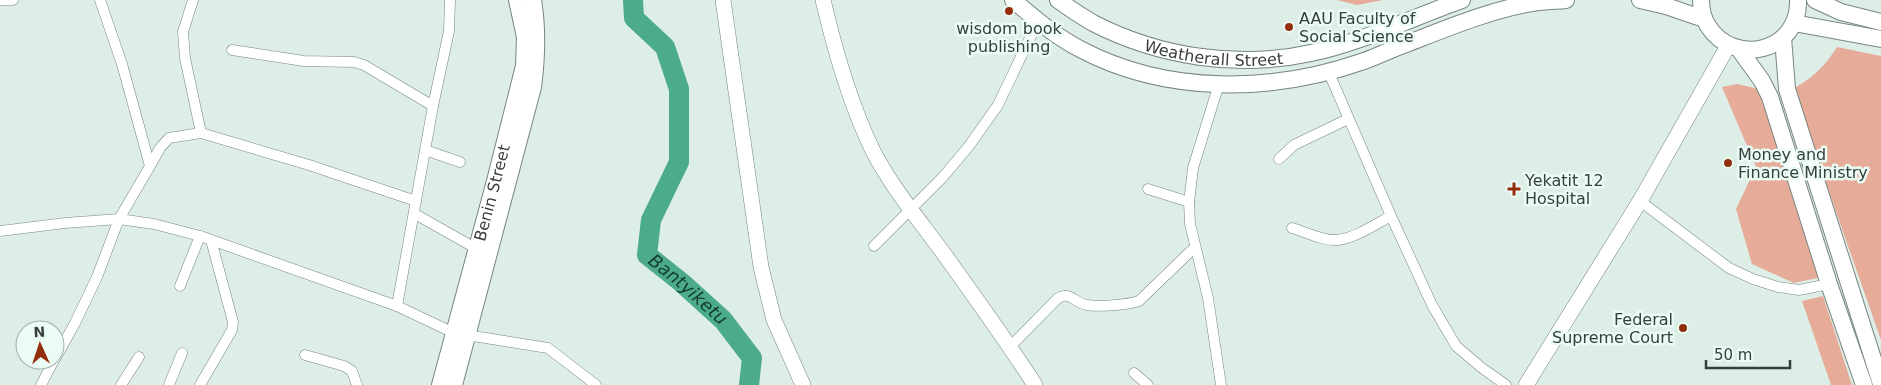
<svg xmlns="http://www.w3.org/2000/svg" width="1881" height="385" font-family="'DejaVu Sans',sans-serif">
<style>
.green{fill:#e7ab99}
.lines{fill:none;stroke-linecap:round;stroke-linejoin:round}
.river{stroke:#4bab8a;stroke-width:20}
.street-casing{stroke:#77867f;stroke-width:11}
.secondary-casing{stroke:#77867f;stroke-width:16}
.primary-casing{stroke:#77867f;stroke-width:18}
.street{stroke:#fff;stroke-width:10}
.secondary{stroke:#fff;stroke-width:15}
.primary{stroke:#fff;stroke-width:16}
.poi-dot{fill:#942d0c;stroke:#eafcf4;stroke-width:2}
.labels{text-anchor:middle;stroke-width:5;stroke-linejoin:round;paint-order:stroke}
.poi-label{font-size:16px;fill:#383e3b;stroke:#eafcf4;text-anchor:start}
.street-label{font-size:16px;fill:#383e3b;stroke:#eafcf4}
.water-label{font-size:18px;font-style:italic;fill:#143e30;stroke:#eafcf4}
</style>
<rect width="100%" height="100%" fill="#ddeee7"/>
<g class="green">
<path d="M1337,0h46l-26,5z"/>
<path d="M1837,47l44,9v284l-88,-251c21,-12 31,-22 44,-42z"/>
<path d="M1737,84l22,5 63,188 -28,6 -42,-19 -16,-55 20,-42 -34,-80z"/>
<path d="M1823,296l29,89h-21l-29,-84z"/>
</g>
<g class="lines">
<path class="river" id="s1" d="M633,0l1,18 31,29 14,42v73l-28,58 -4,35 34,27 42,38 29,38 -3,27"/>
<g class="street-casing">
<g id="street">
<path d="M0,0h13"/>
<path d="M193,0l-10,32 2,26 16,75"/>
<path d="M232,50l72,11 50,1 10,3 69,41"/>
<path d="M1329,73l62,143 41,89 24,41 26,22 24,17"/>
<path d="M1219,84l-26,84 -4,34 1,22 18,74 13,87"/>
<path d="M425,150l35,12"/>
<path d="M1279,159l15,-14 54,-26"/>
<path d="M150,166l10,-18 9,-10 32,-5 108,32 107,36"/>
<path d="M1148,189l41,13"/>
<path d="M1640,201l89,67 24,11 25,8 21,3 30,-6"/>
<path d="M415,214l62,35 5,1"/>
<path d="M1292,228c14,4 30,13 45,12 16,-1 39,-16 54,-24"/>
<path d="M0,231l65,-8 54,-4 35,5 46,12 197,70 57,27 94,15 48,37"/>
<path d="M874,246l69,-69 26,-31 29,-41 40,-84"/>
<path d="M180,286l20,-50"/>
<path d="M397,306l36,-200 16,-75 1,-31"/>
<path d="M1010,347l48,-49c13,-7 16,5 29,7 11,2 40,0 52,-4l56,-54"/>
<path d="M305,355l39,11 8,5 5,14"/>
<path d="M55,359l20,-36 22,-46 22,-58 31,-53 -28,-102 -22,-64"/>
<path d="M1134,373l14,12"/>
<path d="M41,385l13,-25"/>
<path d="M121,385l18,-28"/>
<path d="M169,385l13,-32"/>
<path d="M200,385l32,-55 1,-8 -22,-82"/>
</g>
</g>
<g class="secondary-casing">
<g id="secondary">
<path d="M723,0l38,267 13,53 29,65"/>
<path d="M823,0c12,51 27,104 50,151 19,37 47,70 71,103 31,43 62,86 91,131"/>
<path d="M1526,385l114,-184 88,-155"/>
</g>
</g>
<g class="primary-casing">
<g id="primary">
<path d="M1013,0c21,18 42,36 67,49 87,46 193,44 284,12 14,-5 28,-12 42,-17 39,-15 84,-34 126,-41 11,-2 23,-2 34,-3"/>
<path id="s2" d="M1058,0c11,8 23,16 35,23 66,34 145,46 218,30 49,-10 103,-36 151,-53"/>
<path d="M1640,0l26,6 38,13"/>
<path d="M1701,0c0,9 2,18 7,26 27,42 92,25 90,-26"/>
<path d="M1815,0l26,12 40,10"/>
<path d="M1794,23l87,16"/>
<path d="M1783,38l4,51 94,295"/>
<path d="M1739,49l23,32 8,16 59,187 35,101"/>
<path id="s3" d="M440,385l55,-204 29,-115 1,-29 -8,-37"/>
<path d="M454,385l79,-298c4,-30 5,-57 0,-87"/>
</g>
</g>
<use href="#street" class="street"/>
<use href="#secondary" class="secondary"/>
<use href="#primary" class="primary"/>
</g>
<g class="poi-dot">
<circle cx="1009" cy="11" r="5"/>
<circle cx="1289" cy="27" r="5"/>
<circle cx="1728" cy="163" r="5"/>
<path d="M1511.5 181.5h5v5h5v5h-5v5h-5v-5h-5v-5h5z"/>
<circle cx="1683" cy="328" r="5"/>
</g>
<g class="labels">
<g class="poi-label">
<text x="1299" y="24">AAU Faculty of<tspan x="1299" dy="18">Social Science</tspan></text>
<text x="1009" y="34" text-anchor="middle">wisdom book<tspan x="1009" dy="18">publishing</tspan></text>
<text x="1738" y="160">Money and<tspan x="1738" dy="18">Finance Ministry</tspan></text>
<text x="1525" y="186">Yekatit 12<tspan x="1525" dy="18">Hospital</tspan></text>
<text x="1673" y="325" text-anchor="end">Federal<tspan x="1673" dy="18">Supreme Court</tspan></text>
</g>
<g class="street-label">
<text dy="6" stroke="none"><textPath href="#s2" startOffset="168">Weatherall Street</textPath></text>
<text dy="6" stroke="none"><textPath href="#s3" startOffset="199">Benin Street</textPath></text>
</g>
<g class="water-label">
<text dy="6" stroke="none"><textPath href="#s1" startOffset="331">Bantyiketu</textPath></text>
</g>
</g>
<g transform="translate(40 345) rotate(357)"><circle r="24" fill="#eafcf4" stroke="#a3b0aa"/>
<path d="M0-4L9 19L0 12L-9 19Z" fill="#942d0c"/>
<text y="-8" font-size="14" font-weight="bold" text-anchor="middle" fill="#383e3b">N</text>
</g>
<path d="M1706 360v8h84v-8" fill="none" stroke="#383e3b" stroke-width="2.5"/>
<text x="1714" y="360" font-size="15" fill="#383e3b" stroke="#eafcf4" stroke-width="4" paint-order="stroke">50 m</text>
</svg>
